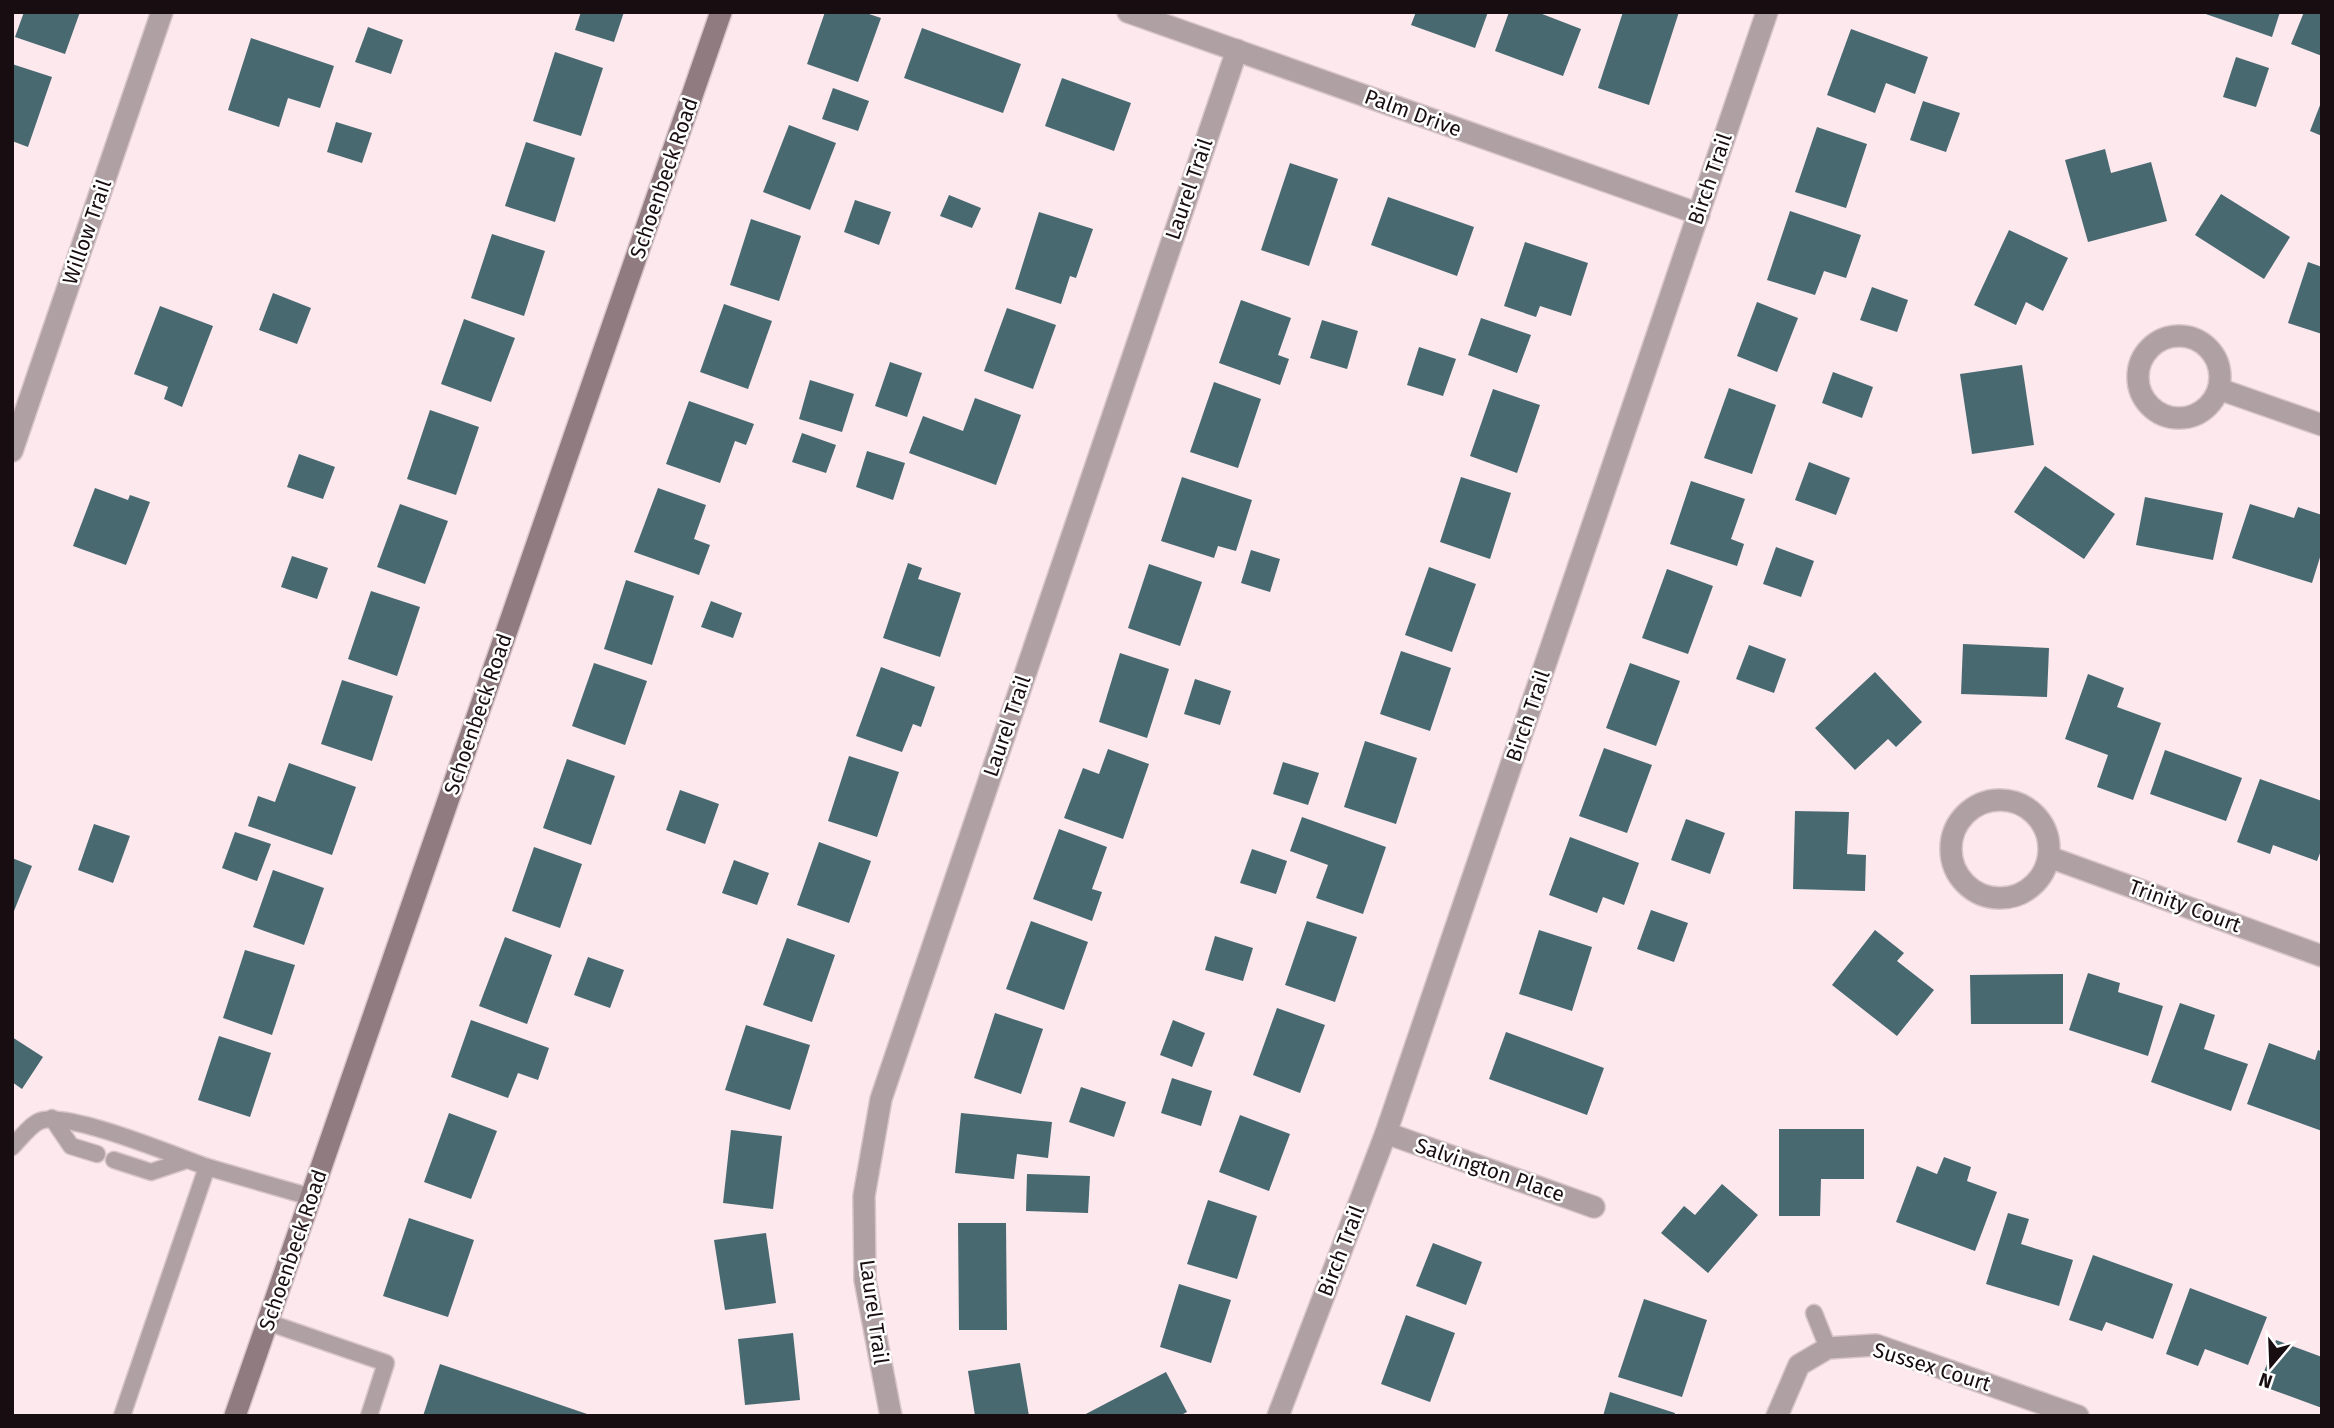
<svg xmlns="http://www.w3.org/2000/svg" width="2334" height="1428" font-family="'Fira Sans',sans-serif">
<style>
.building{fill:#496971}
.lines{fill:none;stroke-linecap:round;stroke-linejoin:round}
.service-casing{stroke:#d8c5ca;stroke-width:19}
.minor-casing{stroke:#d8c5ca;stroke-width:24}
.secondary-casing{stroke:#d8c5ca;stroke-width:24}
.service{stroke:#afa0a4;stroke-width:16}
.minor{stroke:#afa0a4;stroke-width:21}
.secondary{stroke:#907b81;stroke-width:21}
.labels{text-anchor:middle;stroke-width:5;stroke-linejoin:round;paint-order:stroke}
.street-label{font-size:21px;fill:#180d10;stroke:#fff}
</style>
<rect width="100%" height="100%" fill="#fce8ed"/>
<g class="building">
<path d="M24,12h56l-15,42 -50,-17z"/>
<path d="M581,12h43l-10,30 -39,-12z"/>
<path d="M825,12h38l18,6 -23,64 -51,-18z"/>
<path d="M1416,12h72l-13,36 -64,-23z"/>
<path d="M1509,12h28l44,17 -18,47 -68,-25z"/>
<path d="M1623,12h56l-30,93 -51,-17z"/>
<path d="M2200,12h80l-8,25z"/>
<path d="M2304,12h18v44l-31,-12z"/>
<path d="M368,27l35,13 -12,34 -36,-12z"/>
<path d="M922,28l99,36 -18,49 -99,-35z"/>
<path d="M1851,29l77,28 -13,37 -29,-11 -11,30 -48,-18z"/>
<path d="M251,38l83,28 -14,42 -32,-10 -9,29 -51,-17z"/>
<path d="M555,52l48,16 -22,68 -48,-15z"/>
<path d="M2236,57l33,11 -13,39 -33,-10z"/>
<path d="M12,64l40,13 -24,70 -16,-6z"/>
<path d="M1062,78l69,25 -17,48 -69,-25z"/>
<path d="M833,88l36,13 -11,30 -36,-12z"/>
<path d="M2322,100v36l-12,-5z"/>
<path d="M1923,101l37,12 -14,39 -36,-12z"/>
<path d="M336,122l36,11 -10,30 -35,-11z"/>
<path d="M789,125l47,18 -26,67 -47,-18z"/>
<path d="M1817,127l50,17 -21,64 -51,-16z"/>
<path d="M526,142l49,16 -20,64 -50,-16z"/>
<path d="M2105,149l6,24 40,-11 16,59 -79,21 -23,-82z"/>
<path d="M1290,163l48,16 -29,87 -48,-16z"/>
<path d="M2221,194l69,43 -26,42 -69,-44z"/>
<path d="M949,195l32,13 -9,20 -32,-12z"/>
<path d="M1388,197l86,30 -17,49 -86,-31z"/>
<path d="M855,200l36,12 -12,33 -35,-13z"/>
<path d="M1790,211l71,24 -15,43 -22,-7 -9,24 -48,-15z"/>
<path d="M1039,212l54,17 -17,49 -6,-2 -9,28 -46,-15z"/>
<path d="M751,219l50,17 -22,65 -49,-16z"/>
<path d="M2009,230l59,28 -25,53 -17,-9 -10,23 -42,-20z"/>
<path d="M492,234l53,17 -21,65 -53,-18z"/>
<path d="M1525,242l63,21 -17,53 -31,-10 -4,11 -32,-11z"/>
<path d="M2308,262l14,5v67l-34,-11z"/>
<path d="M1872,287l36,13 -11,32 -37,-12z"/>
<path d="M273,293l38,15 -14,36 -38,-14z"/>
<path d="M1241,300l50,18 -13,37 11,4 -9,26 -61,-22z"/>
<path d="M1757,302l41,16 -21,54 -40,-16z"/>
<path d="M724,304l48,17 -24,68 -48,-17z"/>
<path d="M160,306l53,20 -31,81 -18,-8 4,-12 -34,-13z"/>
<path d="M1007,308l49,17 -23,64 -49,-18z"/>
<path d="M1481,318l50,17 -14,38 -49,-18z"/>
<path d="M464,319l51,19 -24,64 -50,-18z"/>
<path d="M1322,320l36,11 -11,38 -37,-11z"/>
<path d="M1419,347l37,12 -13,37 -36,-11z"/>
<path d="M890,362l32,11 -15,44 -32,-11z"/>
<path d="M2022,365l12,80 -62,9 -12,-80z"/>
<path d="M1833,372l40,15 -11,31 -40,-15z"/>
<path d="M810,380l44,14 -12,38 -43,-13z"/>
<path d="M1214,382l47,17 -23,69 -48,-16z"/>
<path d="M1729,388l47,17 -24,69 -48,-16z"/>
<path d="M1493,389l47,16 -23,68 -47,-17z"/>
<path d="M975,398l46,17 -25,70 -87,-32 14,-37 40,15z"/>
<path d="M689,401l65,23 -8,21 -11,-4 -15,42 -54,-19z"/>
<path d="M430,410l49,17 -23,68 -49,-16z"/>
<path d="M802,433l34,12 -10,28 -34,-11z"/>
<path d="M867,451l38,12 -12,37 -37,-13z"/>
<path d="M299,454l36,13 -12,32 -36,-12z"/>
<path d="M1809,462l41,16 -14,37 -41,-15z"/>
<path d="M2045,466l70,48 -31,45 -70,-47z"/>
<path d="M1182,477l70,23 -16,51 -18,-5 -4,12 -53,-17z"/>
<path d="M1461,477l50,16 -21,66 -50,-17z"/>
<path d="M1691,481l54,18 -14,40 13,5 -7,22 -67,-22z"/>
<path d="M95,488l33,12 2,-5 20,7 -24,63 -53,-19z"/>
<path d="M658,488l48,17 -12,34 16,6 -11,30 -65,-23z"/>
<path d="M2145,497l78,16 -10,47 -77,-15z"/>
<path d="M400,504l48,17 -23,63 -48,-17z"/>
<path d="M2250,504l44,14 4,-11 24,8v36l-10,32 -80,-25z"/>
<path d="M1776,547l38,14 -13,36 -38,-13z"/>
<path d="M1251,550l29,9 -10,33 -29,-9z"/>
<path d="M292,556l36,12 -11,31 -36,-12z"/>
<path d="M908,563l14,5 -4,11 43,14 -21,64 -57,-19z"/>
<path d="M1149,564l53,18 -22,64 -52,-18z"/>
<path d="M1429,567l47,17 -24,68 -47,-17z"/>
<path d="M1667,569l46,17 -25,68 -46,-16z"/>
<path d="M626,580l48,16 -22,69 -48,-16z"/>
<path d="M371,591l49,16 -23,69 -49,-17z"/>
<path d="M711,601l31,12 -9,25 -32,-11z"/>
<path d="M1963,644l86,4 -2,49 -86,-3z"/>
<path d="M1749,645l37,14 -12,34 -38,-14z"/>
<path d="M1401,651l50,17 -21,63 -50,-17z"/>
<path d="M1120,653l49,16 -22,69 -48,-16z"/>
<path d="M594,663l53,18 -22,64 -53,-19z"/>
<path d="M1630,663l50,18 -24,65 -50,-18z"/>
<path d="M881,667l54,20 -14,40 -8,-3 -11,28 -46,-16z"/>
<path d="M1875,672l47,50 -26,25 -8,-8 -33,31 -40,-42z"/>
<path d="M2088,674l36,14 -7,19 44,16 -28,77 -36,-13 11,-32 -43,-16z"/>
<path d="M1195,679l36,12 -11,34 -36,-11z"/>
<path d="M342,680l51,16 -21,65 -51,-17z"/>
<path d="M1365,741l52,17 -21,66 -52,-17z"/>
<path d="M1604,748l48,17 -25,68 -48,-17z"/>
<path d="M1108,749l41,15 -26,75 -59,-21 19,-50 16,6z"/>
<path d="M2165,750l77,28 -16,43 -76,-27z"/>
<path d="M849,756l50,16 -22,65 -49,-16z"/>
<path d="M567,759l48,17 -24,69 -48,-17z"/>
<path d="M1283,762l36,11 -11,32 -35,-11z"/>
<path d="M289,763l67,24 -24,68 -84,-29 10,-30 17,6z"/>
<path d="M2260,779l62,22v47l-5,13 -44,-16 -3,9 -33,-12z"/>
<path d="M680,790l39,14 -14,40 -39,-14z"/>
<path d="M1795,811l54,1 -2,42 19,1 -1,36 -72,-2z"/>
<path d="M1302,817l84,30 -23,67 -47,-16 12,-33 -38,-14z"/>
<path d="M1686,819l39,14 -15,41 -39,-14z"/>
<path d="M94,824l36,12 -17,47 -35,-13z"/>
<path d="M1059,829l48,18 -15,42 10,3 -10,29 -59,-22z"/>
<path d="M235,832l36,12 -14,37 -35,-13z"/>
<path d="M1570,837l69,26 -15,42 -21,-8 -6,16 -48,-18z"/>
<path d="M819,842l52,19 -22,62 -52,-18z"/>
<path d="M534,847l48,17 -22,64 -48,-17z"/>
<path d="M1252,849l35,12 -11,33 -36,-11z"/>
<path d="M12,858l20,8 -20,50z"/>
<path d="M734,860l35,13 -12,32 -35,-12z"/>
<path d="M273,870l51,18 -20,57 -51,-18z"/>
<path d="M1651,910l37,13 -14,39 -37,-13z"/>
<path d="M1031,921l57,21 -24,68 -58,-21z"/>
<path d="M1307,921l50,16 -22,65 -50,-17z"/>
<path d="M1539,930l53,17 -20,64 -53,-17z"/>
<path d="M1875,930l29,23 -7,8 37,29 -37,46 -65,-51z"/>
<path d="M1215,936l38,12 -10,33 -38,-11z"/>
<path d="M505,937l47,18 -25,69 -48,-18z"/>
<path d="M787,938l48,17 -23,67 -49,-17z"/>
<path d="M245,950l50,15 -23,70 -49,-17z"/>
<path d="M588,957l36,13 -14,38 -36,-13z"/>
<path d="M2088,973l32,10 -2,9 45,14 -15,50 -79,-26z"/>
<path d="M2063,974v50h-92l-1,-49z"/>
<path d="M2180,1003l35,12 -11,34 44,15 -17,47 -80,-29z"/>
<path d="M1277,1008l48,17 -25,68 -47,-18z"/>
<path d="M995,1013l48,16 -22,65 -47,-16z"/>
<path d="M471,1020l78,28 -11,32 -20,-7 -10,25 -57,-21z"/>
<path d="M1173,1020l32,13 -13,34 -32,-12z"/>
<path d="M746,1025l64,20 -20,65 -65,-20z"/>
<path d="M1506,1032l98,36 -17,47 -98,-36z"/>
<path d="M219,1036l52,17 -21,64 -52,-17z"/>
<path d="M12,1037l31,20 -21,32 -10,-7z"/>
<path d="M2269,1043l46,17 3,-10 4,2v79l-75,-27z"/>
<path d="M1172,1078l40,13 -11,35 -40,-13z"/>
<path d="M1081,1087l45,15 -12,35 -45,-15z"/>
<path d="M449,1113l48,18 -26,68 -47,-17z"/>
<path d="M961,1113l91,9 -4,36 -31,-4 -3,25 -59,-6z"/>
<path d="M1240,1115l50,19 -21,57 -50,-19z"/>
<path d="M1779,1129h85v50h-43l-1,37h-41z"/>
<path d="M731,1130l51,6 -9,73 -50,-6z"/>
<path d="M1944,1157l27,10 -4,14 30,11 -22,59 -79,-29 21,-56 20,8z"/>
<path d="M1027,1174l63,2 -2,37 -62,-2z"/>
<path d="M1722,1184l36,31 -50,58 -47,-40 23,-27 11,9z"/>
<path d="M1208,1200l49,16 -20,63 -50,-15z"/>
<path d="M2008,1213l21,6 -8,25 52,16 -14,46 -73,-22z"/>
<path d="M409,1218l65,22 -26,77 -65,-21z"/>
<path d="M958,1223h48l1,107h-48z"/>
<path d="M766,1233l10,70 -51,7 -11,-70z"/>
<path d="M1433,1243l49,19 -16,43 -50,-19z"/>
<path d="M2093,1255l80,29 -20,55 -47,-17 -4,9 -33,-11z"/>
<path d="M1179,1284l52,16 -20,63 -51,-16z"/>
<path d="M2190,1288l77,29 -19,48 -43,-16 -7,17 -32,-12z"/>
<path d="M1644,1299l63,21 -25,77 -64,-20z"/>
<path d="M1406,1315l49,18 -25,69 -49,-18z"/>
<path d="M793,1333l7,67 -55,5 -7,-66z"/>
<path d="M2276,1340l46,17v51l-63,-23z"/>
<path d="M1020,1363l9,53h-54l-7,-45z"/>
<path d="M440,1364l150,51v1h-167z"/>
<path d="M1166,1372l21,40 -8,4h-97z"/>
<path d="M1610,1392l65,21 -1,3h-71z"/>
</g>
<g class="lines">
<g class="service-casing">
<g id="service">
<path d="M52,1118l19,28 26,8"/>
<path d="M12,1147c8,-8 18,-22 28,-26 26,-11 136,35 167,46"/>
<path d="M114,1160l37,12 36,-12"/>
<path d="M1814,1313l14,35"/>
<path d="M267,1322l119,41 -17,53"/>
<path d="M122,1416l85,-249 104,30"/>
</g>
</g>
<g class="minor-casing">
<g id="minor">
<path d="M1128,12l571,202"/>
<circle cx="2179" cy="377" r="41"/>
<path d="M2219,389l103,36"/>
<path d="M12,451l150,-439"/>
<circle cx="2000" cy="849" r="49"/>
<path d="M2049,857l273,99"/>
<path d="M1386,1133l208,74"/>
<path d="M891,1416l-26,-136 -1,-84 17,-97 356,-1049"/>
<path d="M1278,1416l108,-283 381,-1121"/>
<path d="M1777,1416l22,-51 29,-17 48,-3 202,71"/>
</g>
</g>
<g class="secondary-casing">
<path id="secondary" d="M235,1416l486,-1404"/>
</g>
<use href="#service" class="service"/>
<use href="#minor" class="minor"/>
<use href="#secondary" class="secondary"/>
</g>
<g class="labels">
<g class="street-label">
<text transform="translate(1413 113) rotate(20)" y="7">Palm Drive</text>
<text transform="translate(664 178) rotate(-71)" y="7">Schoenbeck Road</text>
<text transform="translate(1710 179) rotate(-71)" y="7">Birch Trail</text>
<text transform="translate(1189 189) rotate(-71)" y="7">Laurel Trail</text>
<text transform="translate(87 232) rotate(-71)" y="7">Willow Trail</text>
<text transform="translate(478 714) rotate(-71)" y="7">Schoenbeck Road</text>
<text transform="translate(1528 716) rotate(-71)" y="7">Birch Trail</text>
<text transform="translate(1007 726) rotate(-71)" y="7">Laurel Trail</text>
<text transform="translate(2185 906) rotate(20)" y="7">Trinity Court</text>
<text transform="translate(1490 1170) rotate(19)" y="7">Salvington Place</text>
<text transform="translate(293 1250) rotate(-71)" y="7">Schoenbeck Road</text>
<text transform="translate(1341 1251) rotate(-69)" y="7">Birch Trail</text>
<text transform="translate(874 1312) rotate(82)" y="7">Laurel Trail</text>
<text transform="translate(1932 1367) rotate(17)" y="7">Sussex Court</text>
</g>
</g>
<rect width="2334" height="1428" fill="none" stroke="#180d10" stroke-width="28"/>
<g transform="translate(2271 1365) rotate(199)" stroke="#ffffff" stroke-width="5" paint-order="stroke">
<path d="M0-5L12 26L0 18L-12 26Z" fill="#180d10"/>
<text y="-10" font-size="19" font-weight="bold" text-anchor="middle" fill="#180d10">N</text>
</g>
</svg>
